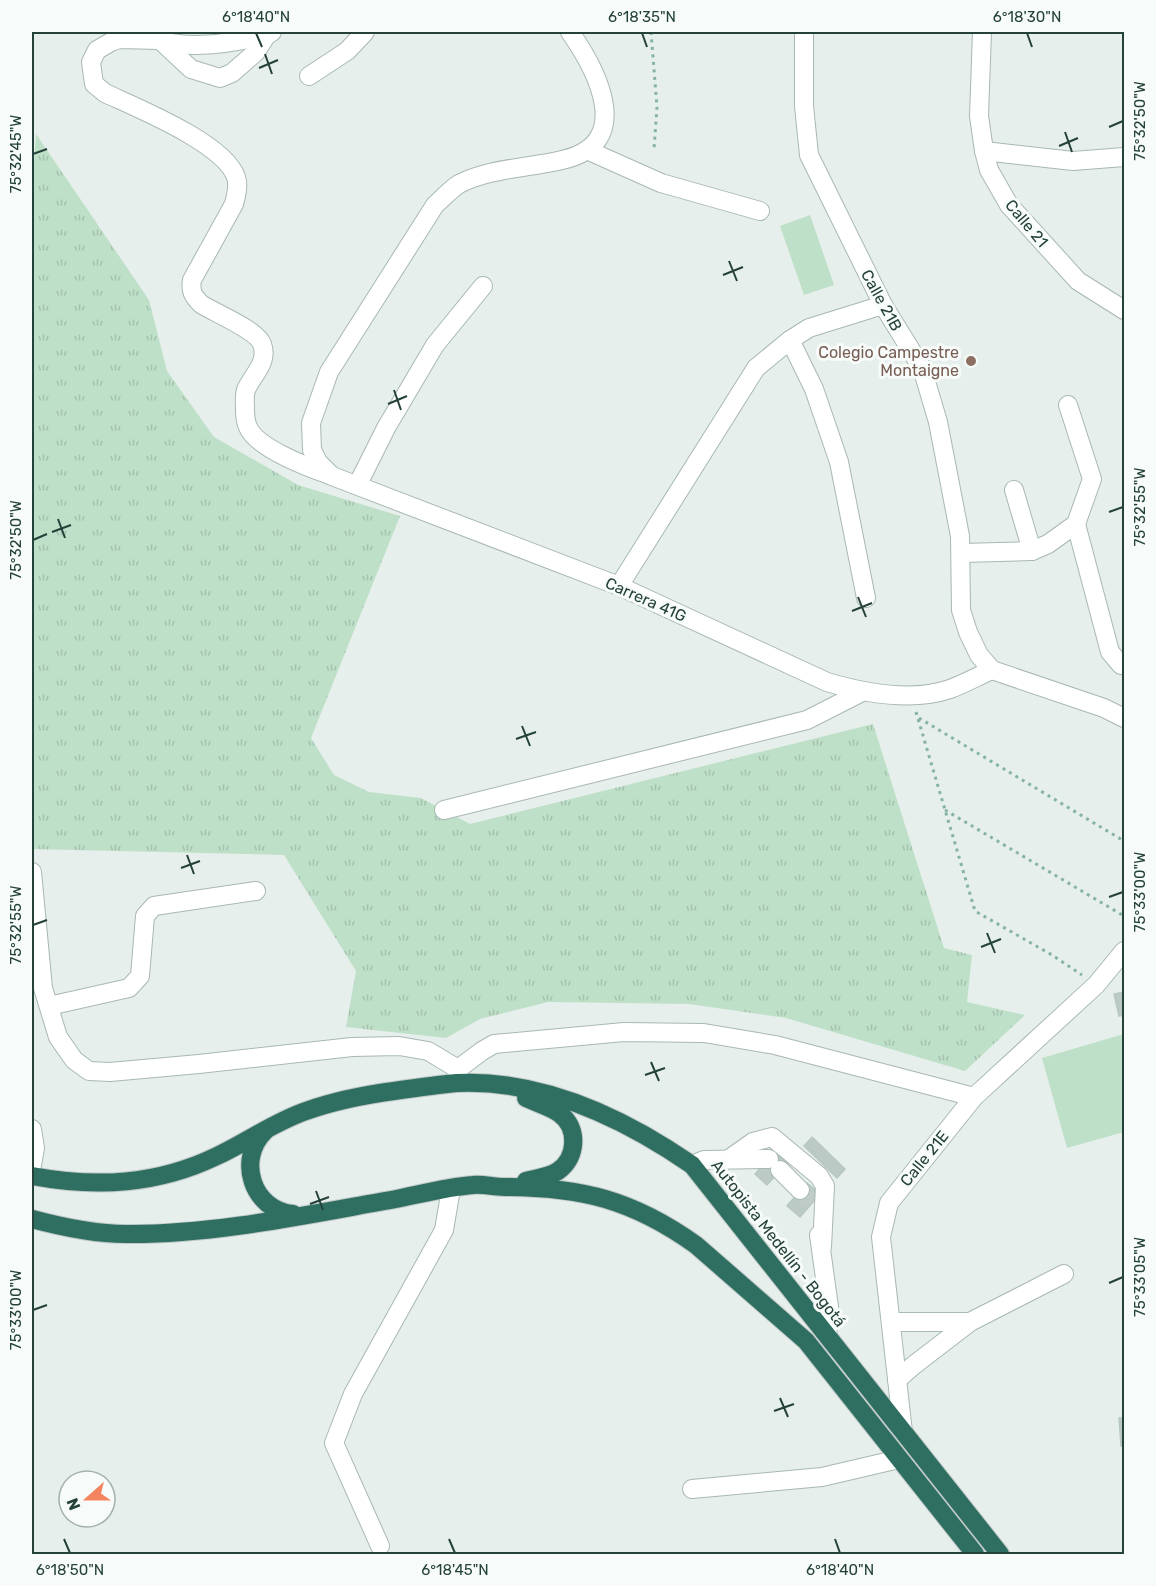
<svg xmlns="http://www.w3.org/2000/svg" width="1156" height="1586" font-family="Rubik,sans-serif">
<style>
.grass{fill:url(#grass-tufts)}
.pitch{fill:#bfe0c8}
.building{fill:#bbcac4;stroke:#b8c9c2;stroke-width:1.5}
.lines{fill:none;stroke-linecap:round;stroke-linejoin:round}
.minor-tunnel{stroke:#bfccc8;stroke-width:18;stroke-dasharray:18 9;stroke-linecap:butt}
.minor-casing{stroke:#a8b8b2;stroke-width:20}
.highway-casing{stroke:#c2cac8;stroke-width:20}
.path{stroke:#86b3a5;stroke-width:3;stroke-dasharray:3 4.5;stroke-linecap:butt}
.minor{stroke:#fff;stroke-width:18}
.highway{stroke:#2f6f62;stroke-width:18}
.ticks{fill:none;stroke:#24423a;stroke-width:2}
.education-dot{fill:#8d6e63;stroke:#f7fbf9;stroke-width:2}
.labels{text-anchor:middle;stroke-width:6;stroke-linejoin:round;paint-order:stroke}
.street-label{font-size:16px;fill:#24423a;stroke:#f7fbf9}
.education-label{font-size:16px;fill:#785e54;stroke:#f7fbf9;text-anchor:end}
.neatline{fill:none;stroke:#24423a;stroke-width:2}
.ticks-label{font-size:15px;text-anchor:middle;fill:#24423a}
</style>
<defs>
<pattern id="grass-tufts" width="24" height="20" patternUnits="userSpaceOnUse" patternTransform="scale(1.5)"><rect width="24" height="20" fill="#bfe0c8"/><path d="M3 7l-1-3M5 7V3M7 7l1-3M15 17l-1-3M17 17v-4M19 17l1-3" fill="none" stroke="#a4c1ad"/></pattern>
</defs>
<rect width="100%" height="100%" fill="#e6efeb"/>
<path class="grass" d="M36,134l113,166 18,71 47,66 84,48 102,31 -89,222 23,37 35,17 52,6 49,26 403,-100 71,224 28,7 -5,47 58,13 -60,56 -179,-53 -97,-14 -141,-2 -68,17 -34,19 -100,-11 10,-56 -72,-116 -252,-6v-658z"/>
<g class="pitch">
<path d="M810,215l24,70 -30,10 -24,-69z"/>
<path d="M1124,1034v98l-57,16 -25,-90z"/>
</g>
<g class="building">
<path d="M1124,992v23l-5,1 -5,-22z"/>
<path d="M812,1137l33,32 -8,9 -33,-32z"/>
<path d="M775,1152l12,11 -20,22 -12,-11z"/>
<path d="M807,1183l13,11 -20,23 -13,-11z"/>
<path d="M1119,1418h5v28h-3z"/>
</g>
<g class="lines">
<path class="minor-tunnel" d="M800,1190l12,12"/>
<g class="minor-casing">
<g id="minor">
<path d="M272,32l-6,4 -10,16 -24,21 -12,5 -29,-9 -31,-29 -41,-1 -8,3 -14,8 -6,12 3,22 11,9c32,15 119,50 131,84 3,9 0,19 -2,27l-42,76c-2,11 1,16 9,24 14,9 56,26 61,40 7,19 -10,31 -16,46 -2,6 -1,13 -1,19 0,6 0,12 3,18 8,21 62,41 82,48"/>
<path d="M570,32c28,40 65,112 -8,128 -33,8 -72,8 -103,24 -8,5 -16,14 -24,21l-106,167 -18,51 1,27 6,12 14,14 287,110 208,96c37,11 85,20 123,7 14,-5 28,-13 42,-19"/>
<path d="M804,32v74l5,49 74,150 39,63 16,54 22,114 1,74 7,22 11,23 13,15 112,38 20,10"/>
<path d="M982,32l-3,84 5,35 5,19 20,35 69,76 46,29"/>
<path d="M162,41c35,9 69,1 104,-5"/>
<path d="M309,76l38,-25 18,-19"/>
<path d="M587,150l74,33 99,28"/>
<path d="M984,151l89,10 51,-4"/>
<path d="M790,340l24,49 25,73 27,136"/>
<path d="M358,484l28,-56 49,-83 48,-59"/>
<path d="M1014,490l18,61"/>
<path d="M1076,524l34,128 11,13"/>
<path d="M961,553l71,-2 16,-7 28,-20 16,-45 -24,-74"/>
<path d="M619,586l137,-218 34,-28 19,-12 74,-23"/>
<path d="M444,810l363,-90 55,-28"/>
<path d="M32,872l11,116 15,49 16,23 15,11 21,1 89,-8 153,-17 47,-1 29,5 30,18"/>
<path d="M49,1006l80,-18 11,-12 5,-60 9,-10 102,-15"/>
<path d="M458,1081v-12l24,-18 12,-7 130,-12 80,1 71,12 199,52"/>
<path d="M32,1129l3,19 -3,17"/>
<path d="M729,1159l24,-17 19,-5 47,39 6,10 -3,61"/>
<path d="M692,1165l12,-5 65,-1"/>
<path d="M780,1170l20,20"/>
<path d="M819,1235l11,79 -3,20"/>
<path d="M891,1322h79"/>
<path d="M897,1380l17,-15 56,-43 94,-48"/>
<path d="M903,1432l-22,-195 8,-34 85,-106 122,-112 28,-34"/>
<path d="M692,1489l130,-12 77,-18"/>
<path d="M380,1546l-46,-103 19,-49 91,-164 7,-41"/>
</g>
</g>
<g class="highway-casing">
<g id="highway">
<path d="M526,1098c10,5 25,9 34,16 19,14 17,44 -2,57 -9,6 -21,7 -32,10"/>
<path d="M265,1131c-29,28 -13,79 28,83"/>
<path d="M32,1176c64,12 125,9 185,-20 30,-14 57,-34 89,-45 28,-10 58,-16 88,-20 21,-3 42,-6 63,-8 86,-4 167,35 235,82l308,389"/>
<path d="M32,1219c30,8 61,15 94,15 87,1 184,-20 270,-35 25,-5 51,-12 77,-14 10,-1 21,2 31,2 78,0 129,13 192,58l110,96 169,213"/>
</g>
</g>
<g class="path">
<path d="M651,32l6,75 -3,42"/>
<path d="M916,712l59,199 77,44 30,20"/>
<path d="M919,718l205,123"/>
<path d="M945,810l179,106"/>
</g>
<use href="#minor" class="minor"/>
<use href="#highway" class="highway"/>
</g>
<path class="ticks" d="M256,33l6,14M642,33l5,14M1027,33l5,14M265,54l7,20M259,68l19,-8M1109,127l14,-6M1065,132l7,20M1059,146l19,-8M33,154l14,-5M729,261l8,20M723,275l20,-8M394,390l7,20M388,404l19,-8M1109,512l14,-5M58,519l7,19M52,532l19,-7M33,540l14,-6M858,597l8,20M852,611l20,-8M522,726l8,20M516,739l20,-7M187,855l7,19M181,868l19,-7M1109,897l14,-5M33,925l14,-5M987,933l8,20M981,947l20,-8M651,1062l8,19M645,1075l20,-7M316,1191l7,19M310,1204l19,-7M1109,1283l14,-6M33,1310l14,-5M780,1398l8,19M774,1411l20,-7M64,1539l6,14M449,1539l6,14M835,1539l5,14"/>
<circle class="education-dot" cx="971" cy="361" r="6"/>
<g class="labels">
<g class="street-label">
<text transform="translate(1027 223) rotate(50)" y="6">Calle 21</text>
<text transform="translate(882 300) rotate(61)" y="6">Calle 21B</text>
<text transform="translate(646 599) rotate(24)" y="6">Carrera 41G</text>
<text transform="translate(924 1158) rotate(-51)" y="6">Calle 21E</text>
<text transform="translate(779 1243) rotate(52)" y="6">Autopista Medellín - Bogotá</text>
</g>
<g class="education-label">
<text x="959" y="358">Colegio Campestre<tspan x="959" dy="18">Montaigne</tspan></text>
</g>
</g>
<rect width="1156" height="1586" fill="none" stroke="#f7fbf9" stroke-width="66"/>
<g transform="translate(87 1499) rotate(249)"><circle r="28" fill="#f7fbf9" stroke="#a3b1ad" stroke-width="1.5"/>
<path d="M0-4.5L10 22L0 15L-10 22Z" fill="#f4845f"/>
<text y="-9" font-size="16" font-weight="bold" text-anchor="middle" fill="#24423a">N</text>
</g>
<rect x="33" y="33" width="1090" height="1520" class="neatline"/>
<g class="ticks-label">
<text x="256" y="22">6°18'40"N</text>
<text x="642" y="22">6°18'35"N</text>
<text x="1027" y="22">6°18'30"N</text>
<text transform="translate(1140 121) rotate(-90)" y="5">75°32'50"W</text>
<text transform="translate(16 154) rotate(-90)" y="5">75°32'45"W</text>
<text transform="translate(1140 507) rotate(-90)" y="5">75°32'55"W</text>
<text transform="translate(16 540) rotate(-90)" y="5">75°32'50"W</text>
<text transform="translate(1140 892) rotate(-90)" y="5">75°33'00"W</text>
<text transform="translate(16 925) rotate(-90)" y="5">75°32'55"W</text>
<text transform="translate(1140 1277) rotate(-90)" y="5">75°33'05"W</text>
<text transform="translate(16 1310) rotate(-90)" y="5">75°33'00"W</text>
<text x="70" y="1575">6°18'50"N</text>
<text x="455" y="1575">6°18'45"N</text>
<text x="840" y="1575">6°18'40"N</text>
</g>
</svg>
